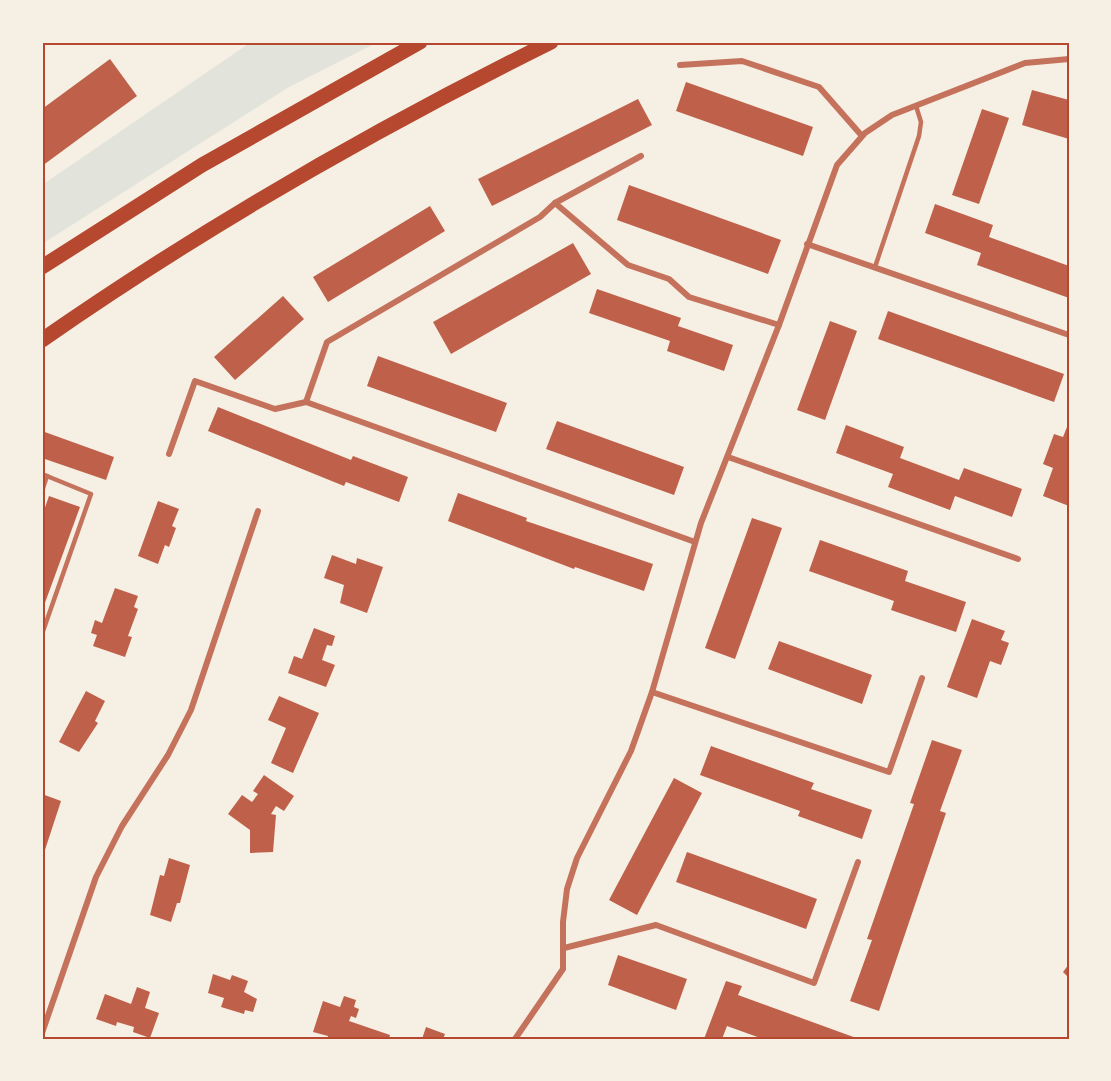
<svg xmlns="http://www.w3.org/2000/svg" width="1111" height="1081" font-family="Mulish,sans-serif">
<style>
.green{fill:#e2e4dc}
.building{fill:#bf614a}
.lines{fill:none;stroke-linecap:round;stroke-linejoin:round}
.service{stroke:#c5725c;stroke-width:4.5}
.minor{stroke:#c5725c;stroke-width:6}
.primary{stroke:#b5482f;stroke-width:15}
.neatline{fill:none;stroke:#b5482f;stroke-width:2}
</style>
<rect width="100%" height="100%" fill="#f6efe4"/>
<path class="green" d="M251,42h127l-89,45 -247,157v-59z"/>
<g class="building">
<path d="M110,59l27,37 -95,70v-57z"/>
<path d="M686,82l127,45 -10,29 -127,-45z"/>
<path d="M1032,90l37,10v39l-47,-14z"/>
<path d="M638,99l14,26 -160,81 -14,-27z"/>
<path d="M982,109l27,9 -30,86 -27,-9z"/>
<path d="M629,185l152,55 -13,34 -151,-54z"/>
<path d="M935,204l58,21 -4,12 80,29v32l-92,-33 4,-12 -56,-20z"/>
<path d="M430,206l15,25 -117,71 -15,-25z"/>
<path d="M573,243l18,31 -140,80 -18,-32z"/>
<path d="M597,289l84,29 -3,8 55,19 -9,26 -57,-20 3,-10 -81,-28z"/>
<path d="M283,296l21,23 -69,61 -21,-23z"/>
<path d="M888,311l176,63 -10,28 -176,-63z"/>
<path d="M830,321l27,10 -32,89 -28,-10z"/>
<path d="M378,356l129,47 -11,29 -129,-46z"/>
<path d="M218,407l133,53 2,-4 55,21 -9,25 -53,-20 -2,4 -136,-55z"/>
<path d="M557,421l127,46 -10,28 -128,-46z"/>
<path d="M1069,422v84l-26,-10 10,-28 -10,-4 11,-30 9,3z"/>
<path d="M846,425l58,22 -4,11 59,22 5,-12 58,21 -10,28 -57,-21 -5,14 -62,-23 5,-13 -57,-21z"/>
<path d="M42,431l72,26 -8,23 -64,-22z"/>
<path d="M458,493l69,25 -1,3 127,43 -9,27 -69,-24 -1,2 -126,-48z"/>
<path d="M49,496l31,11 -38,104v-95z"/>
<path d="M158,501l21,8 -7,17 4,2 -7,19 -4,-2 -7,19 -20,-8z"/>
<path d="M752,518l30,10 -47,131 -30,-11z"/>
<path d="M820,540l88,31 -3,10 61,21 -10,30 -65,-22 3,-9 -85,-30z"/>
<path d="M332,555l24,9 1,-6 26,9 -16,46 -27,-10 4,-18 -20,-7z"/>
<path d="M115,588l23,8 -4,11 4,2 -10,27 4,1 -7,20 -32,-11 4,-11 -6,-2 4,-13 7,3z"/>
<path d="M972,619l33,12 -4,9 8,3 -8,22 -11,-4 -13,37 -30,-11z"/>
<path d="M314,628l21,8 -3,10 -5,-1 -5,15 13,5 -9,22 -38,-14 6,-17 8,3z"/>
<path d="M779,641l93,34 -10,29 -94,-35z"/>
<path d="M86,691l19,10 -10,20 3,2 -19,29 -20,-10z"/>
<path d="M279,696l40,17 -26,60 -22,-10 15,-35 -18,-8z"/>
<path d="M932,740l30,10 -22,61 6,2 -67,198 -29,-10 22,-61 -5,-1 47,-135 -4,-1z"/>
<path d="M711,746l103,37 -3,6 61,21 -10,29 -64,-23 2,-5 -100,-36z"/>
<path d="M264,775l30,21 -10,15 -8,-5 -5,8 5,1 -3,37 -23,1v-23l-22,-16 14,-19 10,7 6,-8 -5,-3z"/>
<path d="M674,778l28,15 -65,122 -28,-15z"/>
<path d="M42,794l19,7 -19,58z"/>
<path d="M687,852l130,47 -11,30 -130,-47z"/>
<path d="M169,858l21,7 -10,38h-3l-6,19 -21,-7 10,-40 4,1z"/>
<path d="M618,955l69,24 -11,31 -68,-25z"/>
<path d="M1069,964v14l-6,-6z"/>
<path d="M213,974l17,6 2,-5 16,6 -4,11 13,7 -4,13 -8,-2 -1,4 -23,-7 3,-9 -16,-5z"/>
<path d="M726,981l16,5 -4,9 121,44h-96l-36,-13 -5,13h-18z"/>
<path d="M137,987l13,5 -5,16 14,5 -9,25 -17,-6 1,-5 -17,-5 -1,4 -20,-7 9,-25 26,10z"/>
<path d="M344,996l12,4 -2,7 5,2 -3,9 -5,-2 -2,5 41,14 -1,4h-61v-3l-15,-4 10,-31 17,6z"/>
<path d="M426,1027l19,7 -2,5h-21z"/>
</g>
<g class="lines">
<g class="service">
<path d="M875,267l44,-131 2,-14 -5,-16"/>
<path d="M42,474l49,20 -49,140"/>
<path d="M42,491l5,-15"/>
</g>
<g class="minor">
<path d="M680,65l62,-4 77,26 43,49"/>
<path d="M555,203l73,62 41,14 20,18 90,28"/>
<path d="M807,244l262,91"/>
<path d="M306,402l21,-60 213,-125 15,-14 86,-47"/>
<path d="M169,454l26,-73 80,28 31,-7 389,140"/>
<path d="M728,457l290,102"/>
<path d="M652,692l237,80 33,-94"/>
<path d="M564,948l92,-23 158,58 44,-121"/>
<path d="M42,1033l54,-156 26,-51 46,-71 23,-45 67,-199"/>
<path d="M515,1039l48,-70v-47l4,-33 10,-31 54,-107 21,-59 49,-169 78,-198 58,-160 28,-32 27,-18 133,-52 44,-4"/>
</g>
<g class="primary">
<path d="M42,267l160,-102 218,-123"/>
<path d="M42,340c161,-112 333,-211 509,-298"/>
</g>
</g>
<rect width="1111" height="1081" fill="none" stroke="#f6efe4" stroke-width="87"/>
<rect x="44" y="44" width="1024" height="994" class="neatline"/>
</svg>
